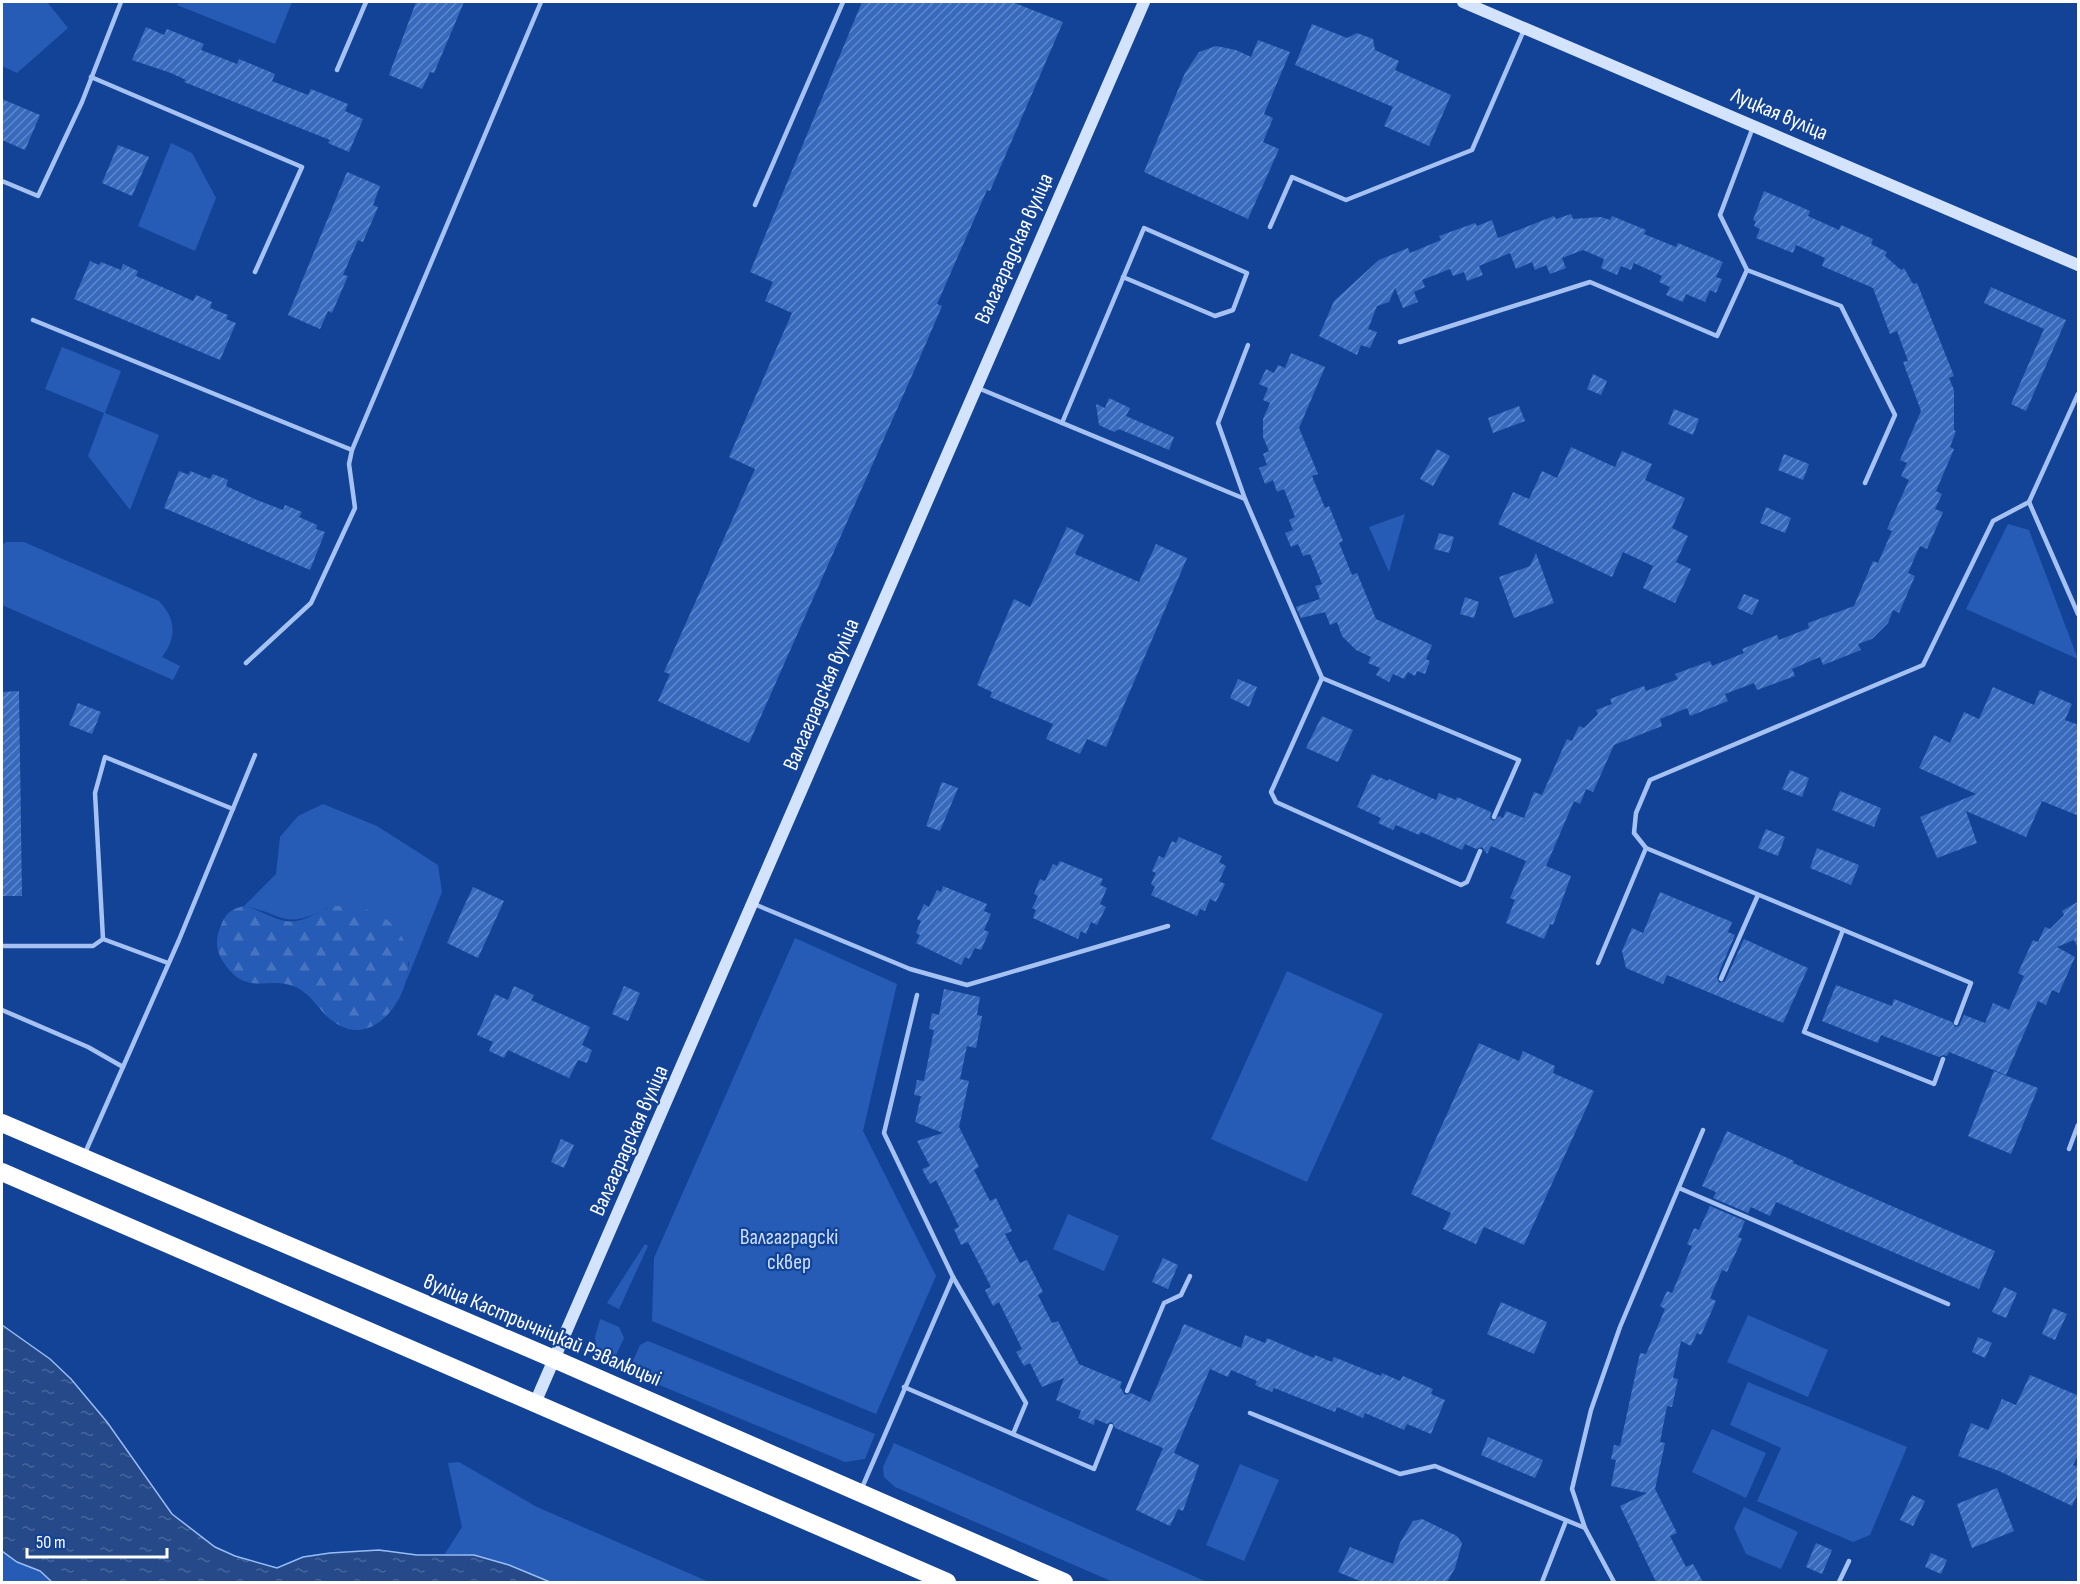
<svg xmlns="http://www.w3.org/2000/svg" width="2080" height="1584" font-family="'Sofia Sans Condensed',sans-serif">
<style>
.green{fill:#265cb6}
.forest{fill:url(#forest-firs)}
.water{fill:url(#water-ripples);stroke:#97bcf6;stroke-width:1.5}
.building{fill:url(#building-hatch)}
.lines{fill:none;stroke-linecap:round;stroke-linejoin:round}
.lane{stroke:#a5c2f3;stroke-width:4.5}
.secondary{stroke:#d4e3fc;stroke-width:12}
.highway{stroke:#fff;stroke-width:18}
.labels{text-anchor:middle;stroke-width:4.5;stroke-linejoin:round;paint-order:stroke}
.street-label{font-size:22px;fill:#fff;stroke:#134397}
.park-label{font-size:22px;fill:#cddffd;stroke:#134397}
</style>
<defs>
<pattern id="forest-firs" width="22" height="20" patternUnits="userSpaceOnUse" patternTransform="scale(1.5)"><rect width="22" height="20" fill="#265cb6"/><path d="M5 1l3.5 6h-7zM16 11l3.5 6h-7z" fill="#4774c1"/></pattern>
<pattern id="water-ripples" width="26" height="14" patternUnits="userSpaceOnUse" patternTransform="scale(1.5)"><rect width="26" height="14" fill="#264a89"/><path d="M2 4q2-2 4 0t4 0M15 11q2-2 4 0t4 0" fill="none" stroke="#47659b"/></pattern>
<pattern id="building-hatch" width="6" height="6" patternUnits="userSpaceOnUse" patternTransform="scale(1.5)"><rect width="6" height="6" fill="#376abd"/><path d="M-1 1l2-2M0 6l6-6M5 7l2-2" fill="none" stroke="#5f88ca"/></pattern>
</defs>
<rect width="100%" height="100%" fill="#134397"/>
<g class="green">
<path d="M5,2h42l21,26 -51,45 -15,-7v-62z"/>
<path d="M179,2h113l-17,42 -98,-39z"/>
<path d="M171,143l21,10 24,45 -21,53 -57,-25z"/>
<path d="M62,347l59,24 -16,42 54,22 -29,75 -42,-54 16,-43 -59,-24z"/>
<path d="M1405,514l-16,58 -20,-45z"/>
<path d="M2008,524l21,6 49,129 -112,-50z"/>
<path d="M7,542h17l135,59c17,18 18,36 3,56l18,9 -7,14 -171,-75v-61z"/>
<path d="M323,804l54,22 61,39 4,27 -36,90 3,-20 -82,-54c-45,23 -42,6 -83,-2l32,-32 4,-37 18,-21z"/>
<path d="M795,938l102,46 -34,147 73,145 -60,138 -224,-93 2,-63z"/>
<path d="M1287,971l96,43 -76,168 -96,-43z"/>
<path d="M1068,1214l51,22 -15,35 -51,-22z"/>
<path d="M645,1244l3,2 -29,63 -12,-6z"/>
<path d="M1748,1315l80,35 -20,47 -81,-35z"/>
<path d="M600,1319l19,8 5,11 -13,28 -14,-12 -2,-17z"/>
<path d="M648,1341l227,93 -10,25 -20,3 -217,-90 12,-27z"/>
<path d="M1748,1382l159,65 -37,88 -17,7 -96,-41 24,-53 -51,-23z"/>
<path d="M1712,1429l54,24 -20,45 -54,-26z"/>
<path d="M894,1443l313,139h-94l-218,-95 -11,-10 -1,-10z"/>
<path d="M459,1462l78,45 172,75h-159l-58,-22 -35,-6 -13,1 18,-28 -14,-64z"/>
<path d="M1240,1464l39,16 -35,81 -38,-16z"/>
<path d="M1744,1507l54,25 -17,37 -35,-15 -12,-26z"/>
<path d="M2,1551l15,11 22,9 13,11h-50z"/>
</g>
<path class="forest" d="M244,906c17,3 34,18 52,15 10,-1 19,-8 29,-12 21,-8 52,0 68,16 16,15 18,39 12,59 -9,30 -39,61 -71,38 -14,-9 -21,-26 -36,-34 -30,-15 -51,12 -76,-28 -7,-12 -6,-23 -1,-35 5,-12 10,-16 23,-19z"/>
<path class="water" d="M2,1325l48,34 21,20 36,43 65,92 43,33 20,9 42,12 26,-11 27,-4 49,-3 38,5h57l35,10 41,17h-498l-12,-11 -23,-9 -15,-11z"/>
<g class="building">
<path d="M416,2h48l-30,71 -4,-1 -8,17 -33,-14z"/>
<path d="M862,2h150l51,20 -73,169 -3,-1 -50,114 5,2 -25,58 -168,379 -91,-42 12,-27 -6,-2 91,-203 -26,-12 63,-144 -27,-12 8,-19 -23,-10z"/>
<path d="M1312,24l35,14 10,-5 16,6 2,11 24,11 -4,9 56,25 -22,51 -45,-20 9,-19 -98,-42z"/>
<path d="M146,27l18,8 3,-6 37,15 -3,6 36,14 2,-5 36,15 -3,7 36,14 3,-6 37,15 -3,7 18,8 -14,33 -21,-9 2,-3 -146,-58 2,-2 -15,-7 -39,-13z"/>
<path d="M1258,40l32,12 -26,62 9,4 -10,24 16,7 -31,70 -104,-47 41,-99 14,-21 17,-6 20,4 15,7z"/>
<path d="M2,99l38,16 -15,35 -23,-10z"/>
<path d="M118,145l31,12 -17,39 -30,-13z"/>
<path d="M347,172l33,14 -7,19 5,2 -15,35 -5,-2 -15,35 5,1 -16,37 -4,-2 -8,18 -32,-14z"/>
<path d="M1764,191l46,20 -2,5 31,14 2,-5 32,14 -2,5 16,8 -2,4 16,14 3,-2 9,16 4,-1 37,93 -5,2 5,12v40l2,1 -6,16 4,2 -18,42 6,3 -7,15 8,3 -16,37 -7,-3 -6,13 -6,14 7,3 -16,37 -6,-3 -5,13 -16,16 -14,5 3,6 -38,15 -3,-8 -28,12 3,7 -38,14 -3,-7 -29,11 3,7 -38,15 -3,-8 -27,11 2,7 -48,19 -21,47 -7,-3 -6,15 -6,-3 -28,65 25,10 -18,49 -3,-1 -6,15 -38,-16 9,-23 -5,-2 16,-37 -35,-15 -4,8 -5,-7 -6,2 -11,-5 -3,6 -41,-18 -2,3 -23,-10 -3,5 -15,-7 3,-5 -24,-11 15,-33 16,7 1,-2 47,21 3,-7 17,7 1,-3 34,15 -1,6 3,3 6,-5 4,2 3,-7 18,7 10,-26 8,3 25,-56 5,2 7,-15 5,2 14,-14 -2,-4 16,-6 -2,-5 34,-13 2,5 32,-12 -3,-5 35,-13 2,5 32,-13 -2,-4 35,-14 2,5 30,-12 -1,-5 46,-17 19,-45 5,2 14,-32 -5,-2 22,-49 -8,-4 6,-13 -7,-3 21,-49 -18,-49 5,-1 -11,-30 -7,3 -17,-46 -51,-22 3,-8 -29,-13 -3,8 -37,-15 4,-9 -6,-3 2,-5 -3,-1z"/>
<path d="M1571,214l2,5 28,-2 9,3 2,-4 34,14 -2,4 32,13 2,-4 45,19 -7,15 6,2 -6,14 -6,-3 -5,12 -19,-8 -3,8 -17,-7 4,-8 -11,-5 3,-6 -28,-13 -3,7 -10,-4 -4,9 -16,-7 3,-9 -21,-9 -21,8 4,10 -16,6 -4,-9 -11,5 -3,-8 -16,7 -6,-16 -31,13 4,9 -16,6 -3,-9 -11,4 -3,-7 -28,11 3,7 -11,5 4,10 -15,6 -8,-20 -6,14 -12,4 -9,23 9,3 -7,16 -9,-3 -4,10 -38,-19 15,-35 45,-41 29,-12 2,5 31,-13 -2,-4 36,-13 2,3 15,-6 6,18 56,-22 2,3z"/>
<path d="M90,261l9,4 2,-3 20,8 2,-6 15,7 -2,5 33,14 24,11 3,-6 16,7 -2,6 18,7 -2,4 10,4 -16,37 -146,-61z"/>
<path d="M1991,287l75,33 -40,91 -15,-7 33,-75 -60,-26z"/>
<path d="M1291,353l34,14 -26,61 19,46 -6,2 13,32 4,-2 14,35 -4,2 13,32 5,-2 19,46 56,26 -6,14 4,2 -5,13 -8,-3 -2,5 -7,-4 -4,7 -11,-5 -4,8 -13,-7 4,-7 -12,-5 3,-6 -15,-7 -14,-14 -5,-14 -7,3 -5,-13 -24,6 -5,-11 24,-8 -5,-13 7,-2 -12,-30 -7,2 -5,-12 -7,3 -6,-14 8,-3 -4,-10 6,-3 -11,-28 -7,3 -4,-12 -8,4 -6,-16 8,-3 -4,-11 6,-3 -6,-14v-18l7,-16 -7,-3 5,-12 -9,-4 7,-15 8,4 4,-8 7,3z"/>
<path d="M1593,374l14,7 -6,14 -14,-6z"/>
<path d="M1109,398l21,10 -4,8 48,21 -5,13 -50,-21 -5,3 -15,-7 -3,-21 9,4z"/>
<path d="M1519,406l6,15 -32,12 -5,-15z"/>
<path d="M1674,409l25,10 -6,16 -25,-11z"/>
<path d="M1571,447l44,20 7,-16 30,13 -7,16 40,18 -13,30 16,8 -12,26 15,7 -16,34 -32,-15 10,-22 -30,-14 -11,25 -114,-53 15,-32 16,7 13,-28 15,7z"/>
<path d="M1437,449l13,7 -17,30 -13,-7z"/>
<path d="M1784,454l25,10 -6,16 -25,-10z"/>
<path d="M179,471l10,4 1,-4 20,8 3,-5 15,6 -2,6 31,14 26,10 2,-5 17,7 -3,5 18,8 -1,4 9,3 -15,38 -146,-62z"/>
<path d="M1766,507l25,11 -6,15 -25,-10z"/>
<path d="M1067,527l17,8 -9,19 64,28 17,-38 31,14 -81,189 -19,-8 -7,15 -34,-15 7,-15 -63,-27 2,-5 -15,-7 37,-86 16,8z"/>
<path d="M1439,533l15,4 -5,16 -15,-4z"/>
<path d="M1536,553l18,50 -40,15 -15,-41 31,-11z"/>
<path d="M1744,594l15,6 -7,15 -15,-7z"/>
<path d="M1465,597l14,5 -5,16 -14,-4z"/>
<path d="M1238,679l19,8 -8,20 -19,-9z"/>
<path d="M1993,687l41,18 6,-15 32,14 -7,16 14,5v91l-37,-15 -16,36 -60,-26 11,32 -40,15 -17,-41 56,-23 -57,-26 15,-33 16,8 14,-31 15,7z"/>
<path d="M19,691l3,205h-20v-204z"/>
<path d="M78,703l23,9 -9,22 -23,-9z"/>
<path d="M1322,716l31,14 -15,32 -32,-14z"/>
<path d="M1790,770l19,8 -7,19 -20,-8z"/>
<path d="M942,782l16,6 -18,43 -14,-5z"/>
<path d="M1840,791l41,17 -7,19 -42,-17z"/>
<path d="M1766,829l19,8 -7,19 -20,-8z"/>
<path d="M1179,837l43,19 -3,6 7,4 -7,15 6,3 -9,18 -6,-3 -5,12 -5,-2 -3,7 -46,-21 4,-8 -4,-3 5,-11 -4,-2 7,-15 5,2 8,-17 4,2z"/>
<path d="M1817,848l42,17 -8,20 -41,-17z"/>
<path d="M1060,861l43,18 -3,6 7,3 -7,16 6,3 -9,18 -6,-3 -5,12 -5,-3 -3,8 -45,-21 3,-8 -4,-2 6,-12 -4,-2 6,-15 5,2 8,-17 4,2z"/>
<path d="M943,886l44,18 -3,7 7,3 -7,16 5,2 -8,18 -6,-2 -6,11 -4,-2 -4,8 -45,-22 4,-8 -4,-2 5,-12 -4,-2 7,-15 5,3 8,-17 4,2z"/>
<path d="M473,887l31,14 -26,57 -31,-15z"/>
<path d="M1660,892l72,30 -4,10 7,3 -18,42 2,6 6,-2 19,-42 64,29 -25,55 -116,-48 -4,9 -37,-16 -4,-17 10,-23 11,5z"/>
<path d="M2079,901v49l-5,-10 -17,7 18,10 -16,36 -7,-3 -6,15 -8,-4 -32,74 -57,-23 -2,4 -4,-1 -4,2 -58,-22 -3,8 -56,-22 14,-36 56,21 2,-7 58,23 3,5 4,-1 5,-11 21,8 8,-20 16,7 15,-34 -6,-3 15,-33 5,2 7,-15 5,2 14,-14 -2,-4z"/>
<path d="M514,986l20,9 -3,5 59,27 -8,18 10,5 -5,13 -9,-3 -9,18 -61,-28 -4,8 -15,-7 4,-9 -16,-7 18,-41 13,6z"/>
<path d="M624,986l16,7 -12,28 -16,-7z"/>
<path d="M944,989l36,8 -3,18 5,1 -6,32 -9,-2 -7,33 9,2 -10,46 20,40 -5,3 16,31 6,-3 16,33 -7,3 15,29 7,-3 16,32 -5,3 14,28 6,-2 21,43 43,18 -2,5 5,8 6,-2 19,9 34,-78 57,24 4,-13 20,8 2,-5 47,20 1,-3 17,7 2,-5 47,19 1,-3 18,8 3,-5 30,13 -2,5 14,6 -14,34 -24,-10 -3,6 -39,-17 -2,5 -26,-11 -2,5 -61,-24 -2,4 -17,-7 2,-4 -26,-11 -3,7 -18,-8 -36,84 25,12 -16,46 -5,-2 -8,17 -34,-16 27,-62 -48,-20 -3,-6 -5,2 -12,-5 -1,6 -16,-7 3,-7 -25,-11 8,-22 -22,9 -12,-24 -6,3 -8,-14 6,-3 -23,-47 -6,4 -8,-16 6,-3 -23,-45 -7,3 -7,-16 5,-2 -23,-47 -6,4 -8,-15 8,-3 -13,-25 26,-8 -28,-11 6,-26 -7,-1 3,-15 7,1 10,-51 -5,-1 3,-16 7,2z"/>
<path d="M1479,1043l40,18 4,-10 32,15 -2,7 41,18 -70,154 -40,-18 -8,17 -33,-15 8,-16 -40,-19z"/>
<path d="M1994,1071l44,17 -27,66 -43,-18z"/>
<path d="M1727,1131l67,30 -1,2 202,88 -16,38 -203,-87 -6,14 -19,-9 -3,6 -35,-15 3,-6 -14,-6z"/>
<path d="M561,1139l13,6 -10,23 -13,-6z"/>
<path d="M1710,1206l35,15 -7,16 4,2 -15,33 -5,-2 -12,28 6,3 -15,34 -4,-2 -6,13 -10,-5 -8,37 5,1 -6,28 -5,-1 -7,36 5,1 -10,46 22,44 -7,3 16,31 7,-3 10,18h-47l-36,-76 27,-13 -36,-7 5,-26 -5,-1 3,-14 6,1 20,-93 6,1 19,-45 -5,-3 7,-15 5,2 20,-47 -5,-2 7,-16 5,2z"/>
<path d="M1163,1258l15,7 -10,24 -16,-7z"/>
<path d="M2004,1287l13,6 -11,25 -14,-6z"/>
<path d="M1501,1302l46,20 -13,32 -47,-20z"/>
<path d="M2053,1308l14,6 -12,26 -13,-6z"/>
<path d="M1978,1337l14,6 -7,15 -13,-6z"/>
<path d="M2030,1375l49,21v58l-6,11 6,2v24l-7,15 -73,-35 -41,-15 13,-33 17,7 14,-31 14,6z"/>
<path d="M1488,1437l55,23 -8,18 -54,-23z"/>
<path d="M1997,1488l17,43 -42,17 -15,-44z"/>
<path d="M1912,1495l13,6 -12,25 -13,-6z"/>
<path d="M1422,1519l35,17 5,7 -7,25 -8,14h-85l-24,-10 12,-25 43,17 7,-21 13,-22z"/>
<path d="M1816,1543l16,7 -10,24 -16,-7z"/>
<path d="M1931,1553l16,7 -6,14 -16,-7z"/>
</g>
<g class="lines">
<g class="lane">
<path d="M337,70l29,-68"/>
<path d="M91,77l211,90 -47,105"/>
<path d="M2,181l36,15 44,-94 39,-100"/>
<path d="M755,205l88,-203"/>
<path d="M1270,227l22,-50 54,23 126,-50 52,-120"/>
<path d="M1747,270l94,36 54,109 -30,68"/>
<path d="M33,320l319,130"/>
<path d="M1400,342l190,-60 127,54 30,-66 -27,-55 33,-88"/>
<path d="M978,388l267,111 77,179 197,82 -25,57"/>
<path d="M1062,423l82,-195 103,45 -14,37 -18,6 -92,-39"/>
<path d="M1245,499l-27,-76 30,-78"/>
<path d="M2029,502l49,112"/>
<path d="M246,663l65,-60 44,-95 -6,-44 3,-14 189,-448"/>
<path d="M1322,678l-51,114 5,10 185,83 6,-3 13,-31"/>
<path d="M754,904l156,65 57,16 201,-59"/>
<path d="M1843,930l-39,102 130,52 9,-25"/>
<path d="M103,939l-8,-146 10,-36 128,52"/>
<path d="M2,946h91l10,-7 65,24"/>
<path d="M1598,963l48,-115"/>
<path d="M1721,979l37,-84"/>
<path d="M2,1010l86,37 35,20"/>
<path d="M1956,1023l15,-40 -325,-135 -12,-15 2,-20 14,-33 273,-115 70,-144 36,-19 49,-108"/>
<path d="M2069,1149l9,-24"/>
<path d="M85,1153l94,-213 76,-185"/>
<path d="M1679,1188l269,116"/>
<path d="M953,1277l73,126 -13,31"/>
<path d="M904,1387l190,82 17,-43"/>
<path d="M1127,1391l37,-88 17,-8 9,-19"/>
<path d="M1250,1413l150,61 35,-8 150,62"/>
<path d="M861,1490l92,-213 -69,-144 33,-138"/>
<path d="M1542,1582l24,-61"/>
<path d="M1614,1582l-29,-54 -13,-39 19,-79 29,-83 83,-197"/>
<path d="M1839,1582l10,-21"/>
</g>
<g class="secondary">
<path d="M1463,2l615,263"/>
<path d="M535,1403l609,-1401"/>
</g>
<g class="highway">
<path d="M2,1123l552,236 510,223"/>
<path d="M2,1172l945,410"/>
</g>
</g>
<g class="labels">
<g class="street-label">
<text transform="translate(1780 113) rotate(23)" y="8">Луцкая вуліца</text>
<text transform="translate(1013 248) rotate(-66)" y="8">Валгаградская вуліца</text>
<text transform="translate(820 694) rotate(-67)" y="8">Валгаградская вуліца</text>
<text transform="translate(628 1140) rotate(-66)" y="8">Валгаградская вуліца</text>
<text transform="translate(543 1329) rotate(23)" y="8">вуліца Кастрычніцкай Рэвалюцыі</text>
</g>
<g class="park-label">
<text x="789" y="1244">Валгаградскі<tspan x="789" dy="25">сквер</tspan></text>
</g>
</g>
<rect width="2080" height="1584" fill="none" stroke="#ffffff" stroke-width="6"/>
<path d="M27 1548v9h140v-9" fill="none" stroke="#ffffff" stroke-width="3"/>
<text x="36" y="1548" font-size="18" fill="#ffffff" stroke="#134397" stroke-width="4.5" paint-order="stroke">50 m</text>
</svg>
